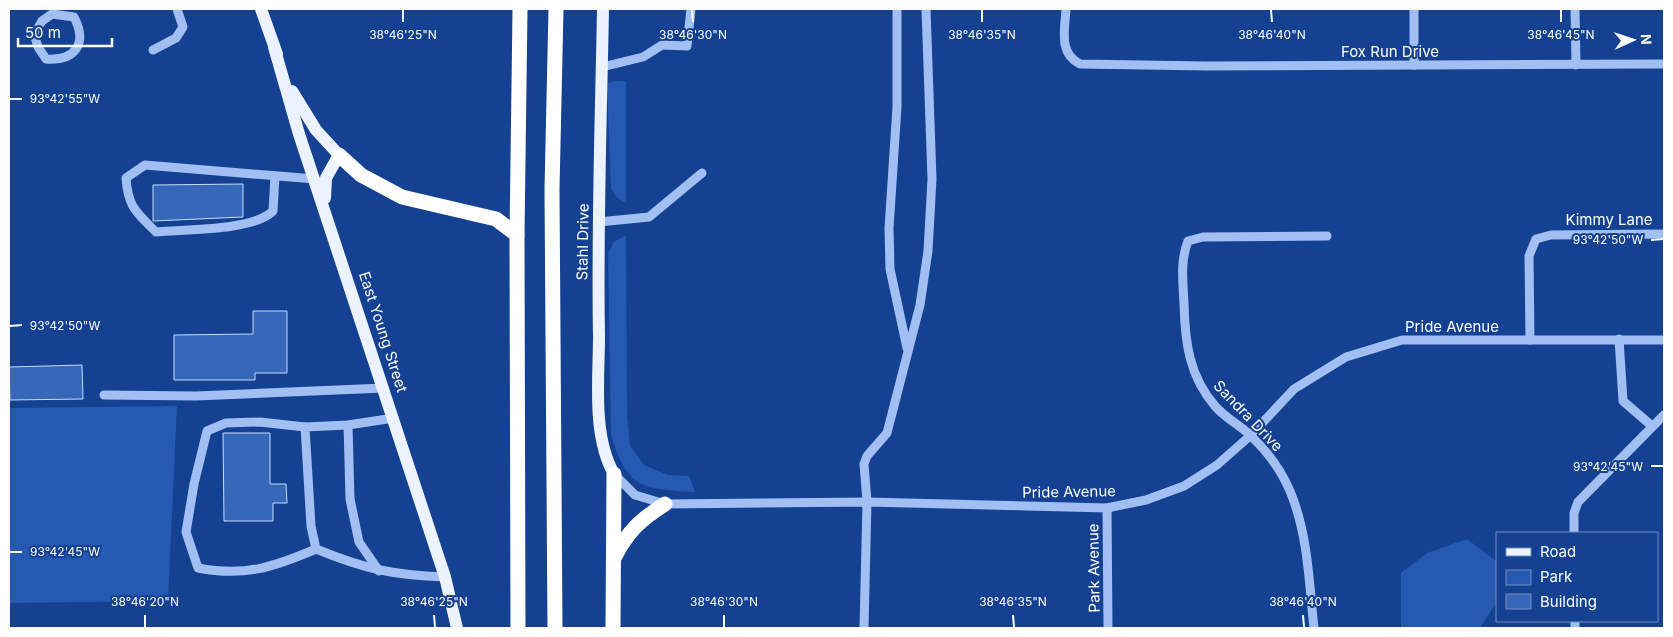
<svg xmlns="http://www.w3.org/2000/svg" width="1673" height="637" font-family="Inter,sans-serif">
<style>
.green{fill:#2659b1}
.building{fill:#3767b9;stroke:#c8dcfc}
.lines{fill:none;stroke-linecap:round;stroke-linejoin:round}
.minor{stroke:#a1bff2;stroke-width:9}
.major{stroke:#ecf2ff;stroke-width:12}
.highway{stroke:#fff;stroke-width:15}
.ticks{fill:none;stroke:#fff;stroke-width:2}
.labels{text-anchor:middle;stroke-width:4;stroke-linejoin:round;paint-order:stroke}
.street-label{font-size:15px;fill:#fff;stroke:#144192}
.ticks-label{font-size:12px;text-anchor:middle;fill:#fff;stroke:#144192;stroke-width:4;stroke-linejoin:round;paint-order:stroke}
</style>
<rect width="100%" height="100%" fill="#144192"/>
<g class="green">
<path d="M615,81h11v122l-9,-5 -6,-10 -4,-105z"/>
<path d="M626,235l1,180 3,31 14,19 24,10 21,1 6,16c-52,-3 -68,-3 -84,-57l-3,-182 6,-11z"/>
<path d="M177,406l-9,195 -159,2v-195z"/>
<path d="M1467,539l29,22v42l-16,25h-79v-55l26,-20z"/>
</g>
<g class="building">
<path d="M243,184v33l-90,4v-36z"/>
<path d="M253,311h34v62h-32v7h-81v-45l79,-1z"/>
<path d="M82,365l1,34 -73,1 -1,-33z"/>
<path d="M223,433h47v51h16l1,19h-14v18h-49z"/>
</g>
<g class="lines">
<g class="minor">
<path d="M897,9v98l-8,121 1,41 17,79"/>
<path d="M1066,9c-1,20 -8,44 14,55l126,2 458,-2"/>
<path d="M1414,9v56"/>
<path d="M1575,9l1,56"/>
<path d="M52,14l22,3c14,27 1,44 -28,42l-8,-12 -4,-13 8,-13z"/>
<path d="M153,50l23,-12 7,-11 -6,-18"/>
<path d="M602,67l41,-10 19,-12 25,1 4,-37"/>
<path d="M275,176l-2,35c-20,20 -88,18 -117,21 -20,-20 -28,-25 -30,-54l19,-13 170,14"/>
<path d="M599,222l50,-5 53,-44"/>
<path d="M1619,339l4,62 29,25"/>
<path d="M1530,340l-1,-84 7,-17 15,-4 113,-1"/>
<path d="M104,395l92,1 188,-8"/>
<path d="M394,418l-46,7 -43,2 6,99 5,23c49,20 76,26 129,28"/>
<path d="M348,425l2,74 9,43 20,29"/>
<path d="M305,427l-45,-5 -34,1 -19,8 -13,53 -8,48 12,36c47,9 76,-1 118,-19"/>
<path d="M615,475l20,20 30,9 202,-2 240,6 39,-8 38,-14 33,-21 34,-30 43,-46 52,-32 56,-17h262"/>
<path d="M1107,508l1,120"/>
<path d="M1574,533v-20l4,-11 86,-87"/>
<path d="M1575,621v7"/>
<path d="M864,628l3,-126 -3,-38 3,-8 20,-23 33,-128 8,-54 4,-72 -6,-170"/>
<path d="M1314,628c-5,-46 -6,-94 -24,-137 -9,-21 -24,-41 -40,-56 -10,-10 -25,-17 -35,-29 -26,-30 -30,-64 -31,-102 -1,-22 -4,-43 4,-63l15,-4 124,-1"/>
</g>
<g class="major">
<path d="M261,9l16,45"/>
<path d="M603,9c-2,109 -6,218 -4,327 0,42 -7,100 15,138"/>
<path d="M274,47l25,87 146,443 12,51"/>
<path d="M292,91l24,39 23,25 -13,23 -1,20"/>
</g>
<g class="highway">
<path d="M339,155l22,20 41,22 94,22 21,16"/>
<path d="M614,558c14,-27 26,-38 51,-54"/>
<path d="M518,628l-1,-393 3,-226"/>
<path d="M555,628l-3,-439 4,-180"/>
<path d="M613,628l1,-154"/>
</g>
</g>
<path class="ticks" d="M403,10v12M692,10l1,12M982,10v12M1271,10l1,12M1561,10v12M10,99h12M1651,240l12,-1M10,326l12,-1M1651,466h12M10,552h12M145,615v12M434,615l1,12M724,615v12M1013,615l1,12M1303,615l1,12"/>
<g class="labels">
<g class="street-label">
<text x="1390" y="57">Fox Run Drive</text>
<text x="1609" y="225">Kimmy Lane</text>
<text transform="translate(583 242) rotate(-89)" y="5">Stahl Drive</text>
<text x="1452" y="332">Pride Avenue</text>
<text transform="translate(383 332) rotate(72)" y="5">East Young Street</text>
<text transform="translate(1248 416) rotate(46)" y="5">Sandra Drive</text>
<text transform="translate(1069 492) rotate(-1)" y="5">Pride Avenue</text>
<text transform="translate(1094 568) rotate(-91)" y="5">Park Avenue</text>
</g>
</g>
<g class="ticks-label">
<text x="403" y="39">38°46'25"N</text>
<text x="693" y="39">38°46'30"N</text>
<text x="982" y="39">38°46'35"N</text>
<text x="1272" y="39">38°46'40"N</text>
<text x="1561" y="39">38°46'45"N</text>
<text x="65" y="103">93°42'55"W</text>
<text x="1608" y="244">93°42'50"W</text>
<text x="65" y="330">93°42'50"W</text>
<text x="1608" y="471">93°42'45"W</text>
<text x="65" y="556">93°42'45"W</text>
<text x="145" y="606">38°46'20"N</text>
<text x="434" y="606">38°46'25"N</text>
<text x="724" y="606">38°46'30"N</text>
<text x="1013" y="606">38°46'35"N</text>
<text x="1303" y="606">38°46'40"N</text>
</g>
<rect width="1673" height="637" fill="none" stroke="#ffffff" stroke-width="20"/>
<rect x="1496" y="532" width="162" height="90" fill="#144192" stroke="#728dbe"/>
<rect x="1506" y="548" width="25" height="8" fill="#ecf2ff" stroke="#728dbe"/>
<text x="1540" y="557" font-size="15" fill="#ffffff">Road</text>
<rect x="1506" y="570" width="25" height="15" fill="#2659b1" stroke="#728dbe"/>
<text x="1540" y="582" font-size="15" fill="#ffffff">Park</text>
<rect x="1506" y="594" width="25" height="15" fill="#3767b9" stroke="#728dbe"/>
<text x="1540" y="607" font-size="15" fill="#ffffff">Building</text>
<g transform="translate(1633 40) rotate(87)" stroke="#144192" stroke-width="4" paint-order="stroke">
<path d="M0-4L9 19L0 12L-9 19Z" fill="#ffffff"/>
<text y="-8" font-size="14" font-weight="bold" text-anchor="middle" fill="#ffffff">N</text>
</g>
<path d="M18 38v8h94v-8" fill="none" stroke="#ffffff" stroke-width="2.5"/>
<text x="25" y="38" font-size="15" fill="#ffffff" stroke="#144192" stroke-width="4" paint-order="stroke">50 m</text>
</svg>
